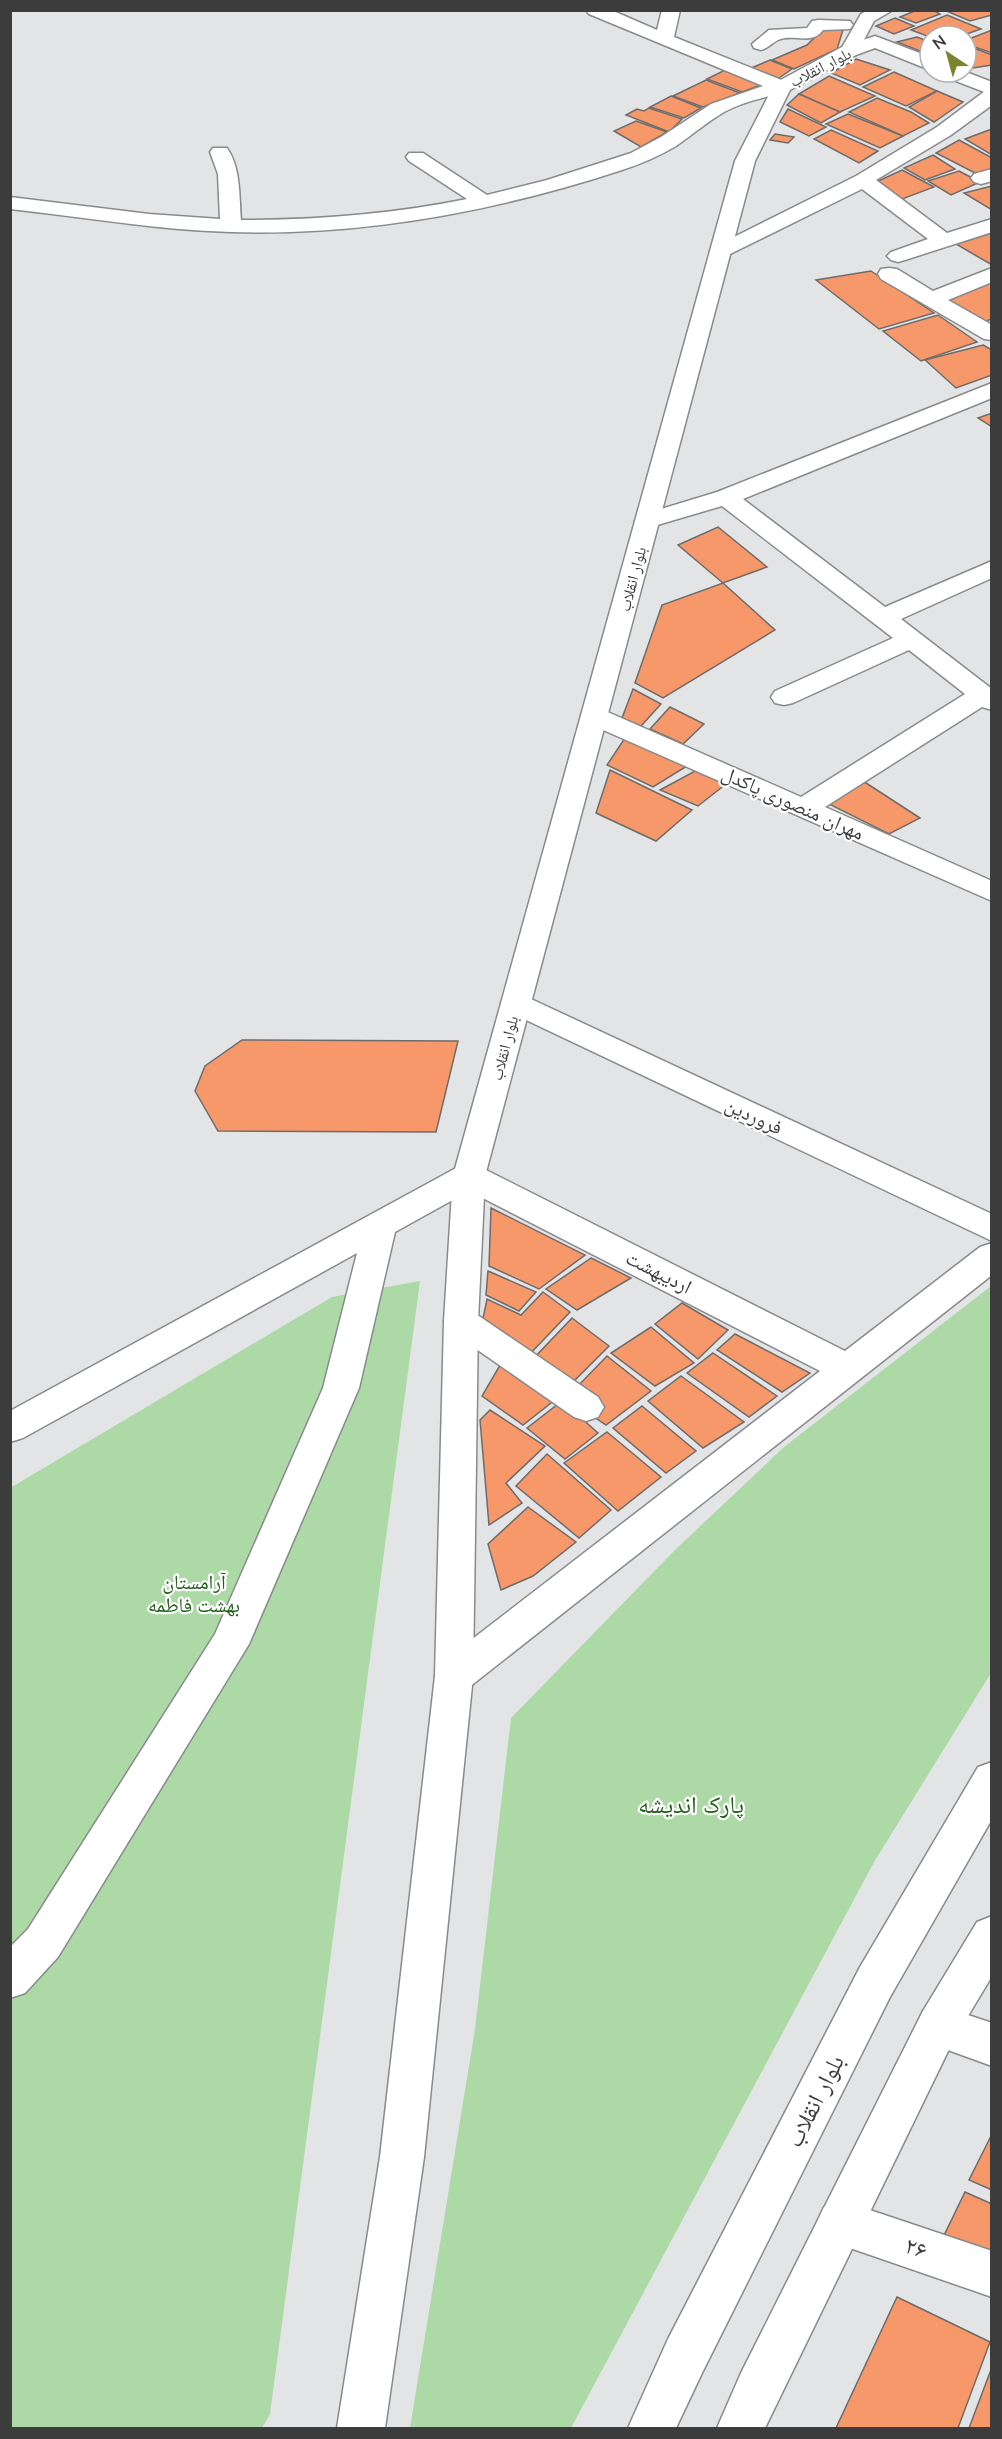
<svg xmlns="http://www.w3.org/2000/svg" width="1002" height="2439" font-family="'Nunito Sans','Noto Naskh Arabic',sans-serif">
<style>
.green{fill:#acd9a6}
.building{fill:#f69869;stroke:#6e6c6b;stroke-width:1.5}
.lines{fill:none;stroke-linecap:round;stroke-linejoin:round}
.street-casing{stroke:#898a8c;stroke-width:3}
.secondary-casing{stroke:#898a8c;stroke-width:3}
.primary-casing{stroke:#898a8c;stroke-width:3}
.street{fill:#fff;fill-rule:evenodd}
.secondary{fill:#fff;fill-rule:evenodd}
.primary{fill:#fff;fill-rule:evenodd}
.labels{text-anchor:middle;stroke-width:4.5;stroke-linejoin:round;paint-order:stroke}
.far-street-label{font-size:16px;fill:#3c3c3d;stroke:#fff}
.street-label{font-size:20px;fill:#3c3c3d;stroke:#fff}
.park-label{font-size:20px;fill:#1e6115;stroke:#fff}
.near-park-label{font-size:24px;fill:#1e6115;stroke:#fff}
.near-street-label{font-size:24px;fill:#3c3c3d;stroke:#fff}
</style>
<rect width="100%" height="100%" fill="#e3e4e6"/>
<g class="green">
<path d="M420,1281l-150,1133 -8,14h-251l-1,-940 322,-191z"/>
<path d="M991,1286v387l-117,189 -303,566h-161l65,-399 36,-311 164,-168 109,-103z"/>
</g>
<g class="building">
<path d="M917,10h16l7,4 -24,9 -16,-6z"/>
<path d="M944,10h48v5l-22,6z"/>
<path d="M947,15l34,14 -20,7 -31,1 -19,-7z"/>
<path d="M895,18l19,8 -20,8 -18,-8z"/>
<path d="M824,28l19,2 -6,19 -43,20 -22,-9 35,-15z"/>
<path d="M992,30v23l-26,-9v-4z"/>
<path d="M917,37l13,5v13l-33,-13z"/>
<path d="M966,45l26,10v10l-26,4z"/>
<path d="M856,59l34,11 -30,15 -29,-12z"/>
<path d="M770,60l22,9 -16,11 -27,-11z"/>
<path d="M727,69l39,14 -24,9 -35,-13z"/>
<path d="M894,72l43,19 -31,15 -43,-19z"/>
<path d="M829,76l46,20 -35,16 -41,-18z"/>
<path d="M706,80l34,13 -37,14 -30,-11z"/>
<path d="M937,91l26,11 -29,20 -25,-15z"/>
<path d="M799,94l41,18 -19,11 -34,-18z"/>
<path d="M671,96l30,12 -17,10 -34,-11z"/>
<path d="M877,98l34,14 18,11 -26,13 -54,-24z"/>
<path d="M649,108l33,11 -13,13 -43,-17 11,-6 7,2z"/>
<path d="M788,109l38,18 -17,9 -29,-14z"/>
<path d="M848,114l55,22 -23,12 -54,-24z"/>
<path d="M636,121l31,11 -26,15 -27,-16z"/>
<path d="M831,130l47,21 -19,12 -45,-24z"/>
<path d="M989,130h3v25l-27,-16z"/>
<path d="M775,134l19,3 -6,6 -18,-3z"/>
<path d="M959,140l33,18v12l-15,4 -41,-21z"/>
<path d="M933,155l22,14 -30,11 -21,-12z"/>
<path d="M902,170l32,17 -37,14 -21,-19z"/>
<path d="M959,171l21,11 -29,13 -23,-14z"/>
<path d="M992,186v24l-28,-17z"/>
<path d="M992,233v32l-36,-21z"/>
<path d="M871,271l63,42 -55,16 -63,-49z"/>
<path d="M992,282v37l-12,4 -38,-21z"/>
<path d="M938,315l39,27 -56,19 -38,-30z"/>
<path d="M983,345l9,5v25l-36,13 -31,-28z"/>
<path d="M992,413v14l-14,-9z"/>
<path d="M718,527l49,40 -44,16 -45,-38z"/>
<path d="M723,583l52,47 -112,68 -28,-15 27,-78z"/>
<path d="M633,689l28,15 -20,22 -19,-8z"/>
<path d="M670,707l34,17 -21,20 -33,-15z"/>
<path d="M627,735l60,31 -34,21 -46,-22z"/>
<path d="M610,770l82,40 -36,31 -60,-28z"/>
<path d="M695,771l31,13 -28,22 -38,-16z"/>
<path d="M863,781l57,37 -31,16 -60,-30z"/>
<path d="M242,1040l216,1 -22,91 -218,-1 -23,-40 10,-25z"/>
<path d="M491,1208l94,47 -46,34 -50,-23z"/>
<path d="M591,1258l40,20 -54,32 -31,-21z"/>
<path d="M488,1271l48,21 -17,19 -33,-16z"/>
<path d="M543,1292l27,20 -44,46 -45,-30 6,-29 34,16z"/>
<path d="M682,1303l46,27 -30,29 -43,-35z"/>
<path d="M572,1318l37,28 -39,39 -37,-26z"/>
<path d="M651,1327l43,36 -39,23 -44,-33z"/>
<path d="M735,1334l75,39 -28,19 -65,-42z"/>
<path d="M713,1353l64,43 -28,21 -62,-44z"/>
<path d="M607,1356l44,35 -45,34 -12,-8 -18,-29z"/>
<path d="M503,1360l53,39 -33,26 -41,-29z"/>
<path d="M681,1376l63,46 -41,26 -55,-47z"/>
<path d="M562,1401l36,32 -33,26 -38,-31z"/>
<path d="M642,1406l54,45 -30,22 -53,-45z"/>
<path d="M490,1410l55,36 -39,37 16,20 -33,22 -9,-105z"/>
<path d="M607,1432l54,45 -43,34 -54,-48z"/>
<path d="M547,1454l64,56 -32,28 -63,-52z"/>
<path d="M528,1507l48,35 -43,34 -32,14 -13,-46z"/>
<path d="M992,2134v56l-23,-10z"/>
<path d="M965,2192l27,12v73l-56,-25z"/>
<path d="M897,2297l93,45 -32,86h-122z"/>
<path d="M992,2367v61h-23z"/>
</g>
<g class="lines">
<g class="street-casing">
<g id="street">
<path d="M586,10h25l46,20 5,-20h18l-6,27 115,46 2,4 -2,4c-22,6 -45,10 -65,21 -17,10 -32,23 -48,34 -17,10 -35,18 -54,24 -125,41 -258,66 -391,62 -74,-2 -147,-15 -221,-23v-12l139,17 71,5 -2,-45 -8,-22 3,-4h14c14,20 12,48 14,72 76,0 151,-6 226,-21l-58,-38 -3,-4 3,-4h14l64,42 60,-15 84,-27 30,-16 50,-33 52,-18 -174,-72z"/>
<path d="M868,10h25l-19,11 -18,34h-14l-2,-4 21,-37z"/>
<path d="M818,20l32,1 3,4 -3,4 -27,1c-11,16 -30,3 -45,10 -6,3 -10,8 -17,10l-7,-2 -2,-4 17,-14 38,-2 5,-7z"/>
<path d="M992,89v16l-41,30 -75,45 71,53 45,-14v13l-87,28 -7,2 -7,-2 -4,-4 4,-4 37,-13 -66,-50 -134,66 -7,2 -7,-2 -4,-4 4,-4 142,-71 81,-49 48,-36z"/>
<path d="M992,169v12l-11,3 -7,-2 -3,-4 3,-4z"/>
<path d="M889,268l8,1 36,22 59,-23v14l-44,18 44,25v15l-8,-1 -103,-60 -3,-5 3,-5z"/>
<path d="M992,383v15l-249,101 142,108 107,-46v17l-91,41 91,70v21l-10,-3 -157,100 167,74v20l-407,-179 -4,-6 4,-6 9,-2 9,2 198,87 164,-103 -56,-44 -116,53 -9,2 -9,-2 -4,-6 4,-6 118,-53 -171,-132 -75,22 -9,-2 -3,-5 3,-5 79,-24z"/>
<path d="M516,992l476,222v27l-487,-231 -4,-7 4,-7z"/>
<path d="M469,1164l11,3 365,184 135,-104 12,-4v32l-524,413 -14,5 -14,-5 -5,-12 5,-12 380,-293 -351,-180 -74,41 -36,156 -110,256 -191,313 -33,36 -15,5v-51l18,-18 187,-295 108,-246 34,-135 -334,185 -13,4v-31l448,-244z"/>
<path d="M461,1308l12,4 125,85 6,10 -6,10 -12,4 -12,-4 -125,-87 -5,-9 5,-9z"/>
<path d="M938,2005l54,18v43l-69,-25 -6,-15 6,-15z"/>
<path d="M840,2200l152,51v46l-168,-58 -7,-16 7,-16z"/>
</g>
</g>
<g class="secondary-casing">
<g id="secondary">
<path d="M875,36l55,21v13l-55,-22 -19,7 -66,35 -35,71 -270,1015 -7,145 -5,355 -49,481 -39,271h-48l43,-271 55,-481 9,-355 9,-145 282,-1015 40,-78 67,-36z"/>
<path d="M941,72h25l26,10v13l-49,-19z"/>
</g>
</g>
<g class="primary-casing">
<g id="primary">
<path d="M992,1762v57l-102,178 -188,376 -26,55h-48l40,-89 192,-372 118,-200z"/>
<path d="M992,1916v60l-39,65 -188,387h-48l24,-55 182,-362 54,-89z"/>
</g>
</g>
<use href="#street" class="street"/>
<use href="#secondary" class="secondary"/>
<use href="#primary" class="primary"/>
</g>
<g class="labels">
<g class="far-street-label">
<text transform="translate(820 67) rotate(-27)" y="6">بلوار انقلاب</text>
<text transform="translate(632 579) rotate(-75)" y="6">بلوار انقلاب</text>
<text transform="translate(504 1048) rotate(-75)" y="6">بلوار انقلاب</text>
</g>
<g class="street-label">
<text transform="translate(793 803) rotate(24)" y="7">مهران منصوری پاکدل</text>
<text transform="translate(754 1116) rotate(25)" y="7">فروردین</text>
<text transform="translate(659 1272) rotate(27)" y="7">اردیبهشت</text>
</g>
<g class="park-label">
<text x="194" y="1589">آرامستان<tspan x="194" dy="23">بهشت فاطمه</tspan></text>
</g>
<g class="near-park-label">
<text x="691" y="1813">پارک اندیشه</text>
</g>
<g class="near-street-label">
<text transform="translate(815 2101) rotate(-63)" y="8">بلوار انقلاب</text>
<text transform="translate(916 2248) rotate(19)" y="8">۲۶</text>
</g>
</g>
<rect width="1002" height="2439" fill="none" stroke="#3c3c3d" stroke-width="24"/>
<g transform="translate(948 54) rotate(324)"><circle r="28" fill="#ffffff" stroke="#b1b1b1" stroke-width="1.5"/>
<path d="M0-4.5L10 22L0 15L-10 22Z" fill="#7c832f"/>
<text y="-9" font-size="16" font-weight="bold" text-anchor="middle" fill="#3c3c3d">N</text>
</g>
</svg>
